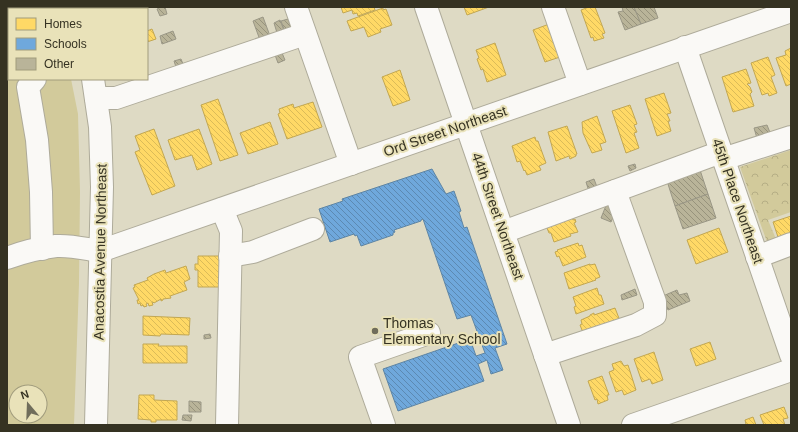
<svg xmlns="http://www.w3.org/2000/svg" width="798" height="432" font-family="Helvetica,sans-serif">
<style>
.forest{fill:url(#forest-crowns)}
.park{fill:#d2ca9b;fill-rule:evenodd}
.homes{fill:url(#homes-back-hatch);stroke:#c2a752}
.schools{fill:url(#schools-back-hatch);stroke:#5e85a4}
.building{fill:url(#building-back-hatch);stroke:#9a9786}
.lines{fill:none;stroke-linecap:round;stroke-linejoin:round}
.minor-casing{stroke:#aeab9a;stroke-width:24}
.minor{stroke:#faf9f6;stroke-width:22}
.poi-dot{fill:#706d5b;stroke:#e9e2b9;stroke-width:1.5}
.labels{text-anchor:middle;stroke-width:4;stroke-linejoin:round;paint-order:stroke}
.street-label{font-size:14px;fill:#353222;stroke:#e9e2b9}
.poi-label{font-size:14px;fill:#353222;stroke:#e9e2b9;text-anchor:start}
</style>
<defs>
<pattern id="forest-crowns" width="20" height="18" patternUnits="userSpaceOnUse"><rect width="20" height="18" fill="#d2ca9b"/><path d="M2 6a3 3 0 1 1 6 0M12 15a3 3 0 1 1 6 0" fill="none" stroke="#b5ae85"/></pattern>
<pattern id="homes-back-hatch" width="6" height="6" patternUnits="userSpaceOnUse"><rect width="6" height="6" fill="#ffd966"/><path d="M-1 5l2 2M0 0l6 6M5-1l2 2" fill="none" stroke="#dbbb58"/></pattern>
<pattern id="schools-back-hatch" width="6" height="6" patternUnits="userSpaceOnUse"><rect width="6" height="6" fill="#6fa8dc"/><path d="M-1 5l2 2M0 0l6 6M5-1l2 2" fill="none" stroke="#5c89b2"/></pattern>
<pattern id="building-back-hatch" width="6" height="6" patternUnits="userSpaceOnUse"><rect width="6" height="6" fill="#b9b499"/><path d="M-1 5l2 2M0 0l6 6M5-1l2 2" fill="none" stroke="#97937c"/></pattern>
</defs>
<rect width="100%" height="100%" fill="#dedac4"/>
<path class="forest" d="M791,150v62l-23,8 8,19 -9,3 -27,-75z"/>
<path class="park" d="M7,7h47l1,2h-46v70h62l7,35 2,78 -1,91 -5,142h-67zM16,392h24v24h-24z"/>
<g class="homes">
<path d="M111,7h21v2h-20z"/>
<path d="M341,7h33l1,3 -17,6 -1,-3 -4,1 -1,-4 -9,3z"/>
<path d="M464,7h25l-22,8z"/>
<path d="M589,7h6l10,26 -3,1 2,4 -10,3 -1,-4 -2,1 -10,-28z"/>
<path d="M383,8v2l3,-1 6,16 -12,4 1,3 -13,5 -4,-10 -13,4 -4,-10z"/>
<path d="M552,23l11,33 -18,6 -12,-32z"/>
<path d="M152,29l4,10 -9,3v-11z"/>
<path d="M495,43l11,32 -19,7 -4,-13 -2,1 -4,-11 2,-1 -3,-8z"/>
<path d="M791,48v36l-5,2 -10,-28 10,-3 -1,-4z"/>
<path d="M768,57l7,18 -4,2 6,16 -8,3 -1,-3 -6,2 -11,-32z"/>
<path d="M746,69l5,14 -4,1 3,3 2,5 -2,2 4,12 -21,6 -11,-35z"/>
<path d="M400,70l10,30 -17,6 -11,-29z"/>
<path d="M664,93l7,20 -4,1 3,7h-2l3,10 -14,5 -12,-37z"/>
<path d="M218,99l20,56 -18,6 -19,-56z"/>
<path d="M313,102l9,25 -35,12 -9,-25 2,-1 -1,-4 14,-5 1,4z"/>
<path d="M630,105l7,19 -3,1 3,7 -3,1 5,15 -13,5 -14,-42z"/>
<path d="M597,116l9,26 -6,2 2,6 -10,3 -9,-20 -1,-11z"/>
<path d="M270,122l8,22 -30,10 -8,-21z"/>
<path d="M567,126l10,28h-1v2l-6,3 -1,-3 -13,5 -8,-29z"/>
<path d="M154,129l21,57 -23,9 -17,-43 5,-2 -5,-14z"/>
<path d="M199,129l13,35 -15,6 -5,-15 -17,5 -7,-20z"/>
<path d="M535,137l1,4h2l8,22 -7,3 2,4 -14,5 -2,-5 -1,1 -4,-10 -3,1 -5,-16z"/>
<path d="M791,216v20l-12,4 -6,-18z"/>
<path d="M572,218l1,2 2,-1 1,3 -2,1 4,9 -8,2 1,2 -17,6 -3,-9h-2l-2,-5 2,-1v-1z"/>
<path d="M719,228l9,24 -32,12 -9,-24z"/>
<path d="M578,243l1,3 3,-1 4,12 -23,9 -4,-10 -2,1 -2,-5 3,-1 -1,-1z"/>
<path d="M198,256h22l-1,31h-21v-17h-3v-6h3z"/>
<path d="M590,264v1l5,-1 5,13 -5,2 1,1 -27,9 -5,-16z"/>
<path d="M186,266l4,13 -6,3 3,8 -17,6 1,2 -8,1v1l-2,1v-2l-7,4 -1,-1h-1l1,3 -4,1 -1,-3 -2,1 1,2 -3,1 -1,-2 -2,1 -1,-3 -2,1 -1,-4h2l-6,-12 2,-1 -1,-2 14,-5 -1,-2 7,-4 11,-4 1,3z"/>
<path d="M597,288l2,7h2l3,9 -28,10 -2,-7 2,-1 -3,-9z"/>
<path d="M615,308l7,18 -38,9 -4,-10 2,-1 -1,-4 9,-4v-1l4,-2v2z"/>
<path d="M143,316l47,2 -1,17 -28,-1 -1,2 -17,-1z"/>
<path d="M710,342l6,17 -20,7 -6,-17z"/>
<path d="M143,344h16l-1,2h29v17h-44z"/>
<path d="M654,352l9,28 -11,4 -2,-5 -8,3 -8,-23z"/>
<path d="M621,361l3,5 4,-1 8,25 -12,5 -2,-5 -6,2 -7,-20 5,-2 -2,-6z"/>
<path d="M602,376l7,19h-2l1,5 -10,4 -1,-5 -2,1 -7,-19z"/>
<path d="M139,395h15v5l23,1v19h-21v2h-5v-2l-13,-1z"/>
<path d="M784,407l4,11 -5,1 2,6h-21l-4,-10z"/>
<path d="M753,417l3,8h-13l3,-1 -1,-4z"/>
</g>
<path class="schools" d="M432,169l14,25 8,-3 7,20 -2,1 5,16 3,-1 40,117 -12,4 8,22 -12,4 -4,-14 -9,4 6,17 -86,30 -15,-42 87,-30 6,17 9,-3 -14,-38 -14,4 -34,-100 -2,1v1l-27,9 1,2 -2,1v2l-32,11 -4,-11 -2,1 -1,-2 -24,8 -11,-33 24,-8 -1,-2z"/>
<g class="building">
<path d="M161,7h4l2,7 -7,2 -3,-7z"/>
<path d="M622,7h12l7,17 -16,6 -7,-18 5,-1z"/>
<path d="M634,7h20l4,11 -17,6z"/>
<path d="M263,17l7,19 -10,4 -7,-19z"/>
<path d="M288,19l4,11 -7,2 -4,-11z"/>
<path d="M280,20l5,13 -7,3 -4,-13z"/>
<path d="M173,31l3,8 -14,5 -2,-8z"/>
<path d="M282,53l3,7 -7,3 -3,-8z"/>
<path d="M181,59l2,5 -7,3 -2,-6z"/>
<path d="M767,125l6,15 -14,5 -5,-17z"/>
<path d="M635,164l1,4 -6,3 -2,-5z"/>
<path d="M700,170l8,24 -33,12 -8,-25z"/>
<path d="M594,179l6,16 -9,3 -5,-16z"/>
<path d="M708,194l8,24 -33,11 -8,-23z"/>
<path d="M607,203l10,5 -6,14 -10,-4z"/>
<path d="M635,289l2,6 -15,5 -1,-5z"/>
<path d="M677,290l2,5 8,-2 3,8 -22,9 -5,-14z"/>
<path d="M210,334l1,4 -7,1v-4z"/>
<path d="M189,401l12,1v10h-12z"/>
<path d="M183,415h9l-1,6 -9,-1z"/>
</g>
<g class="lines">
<g class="minor-casing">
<g id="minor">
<path d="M75,7v2"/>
<path d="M296,7l55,157"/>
<path d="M426,7l143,418"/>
<path d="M553,7l27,77"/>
<path d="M685,47l106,308"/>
<path d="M35,79l-7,8 9,53 4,52 1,57"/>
<path d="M93,79l7,48 2,60 -6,238"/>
<path d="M96,98h20l189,-64"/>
<path d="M723,159l68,-22"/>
<path d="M222,209l9,22 -4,194"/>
<path d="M503,232l218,-80"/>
<path d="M230,256l23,-4 60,-23"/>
<path d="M757,257l34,-13"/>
<path d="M7,258c16,-6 32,-10 49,-12 15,-1 30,3 44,5l691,-240"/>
<path d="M545,355l91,-30 19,-10v-13l-40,-111"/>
<path d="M384,425l-24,-68 69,-24"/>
<path d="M633,425l158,-55"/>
</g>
</g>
<use href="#minor" class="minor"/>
</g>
<circle class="poi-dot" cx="375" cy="331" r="4"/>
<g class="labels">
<g class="street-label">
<text transform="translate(445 131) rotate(-19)" y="5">Ord Street Northeast</text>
<text transform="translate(738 201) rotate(71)" y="5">45th Place Northeast</text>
<text transform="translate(498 216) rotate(71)" y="5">44th Street Northeast</text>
<text transform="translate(100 252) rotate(-89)" y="5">Anacostia Avenue Northeast</text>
</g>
<g class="poi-label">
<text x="383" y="328">Thomas<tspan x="383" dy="16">Elementary School</tspan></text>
</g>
</g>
<rect width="798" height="432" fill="none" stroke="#353222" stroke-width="16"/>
<rect x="8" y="8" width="140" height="72" fill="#e9e2b9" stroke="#a19c7d"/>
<rect x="16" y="18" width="20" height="12" fill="#ffd966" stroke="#a19c7d"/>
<text x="44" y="28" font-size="12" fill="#353222">Homes</text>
<rect x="16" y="38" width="20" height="12" fill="#6fa8dc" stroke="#a19c7d"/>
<text x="44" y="48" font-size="12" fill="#353222">Schools</text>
<rect x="16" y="58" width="20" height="12" fill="#b9b499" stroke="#a19c7d"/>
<text x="44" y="68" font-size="12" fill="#353222">Other</text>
<g transform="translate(28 404) rotate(341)"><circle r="19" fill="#e9e2b9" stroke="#a19c7d"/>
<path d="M0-3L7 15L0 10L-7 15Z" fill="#706d5b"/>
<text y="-6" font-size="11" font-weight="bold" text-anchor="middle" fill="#353222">N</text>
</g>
</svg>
